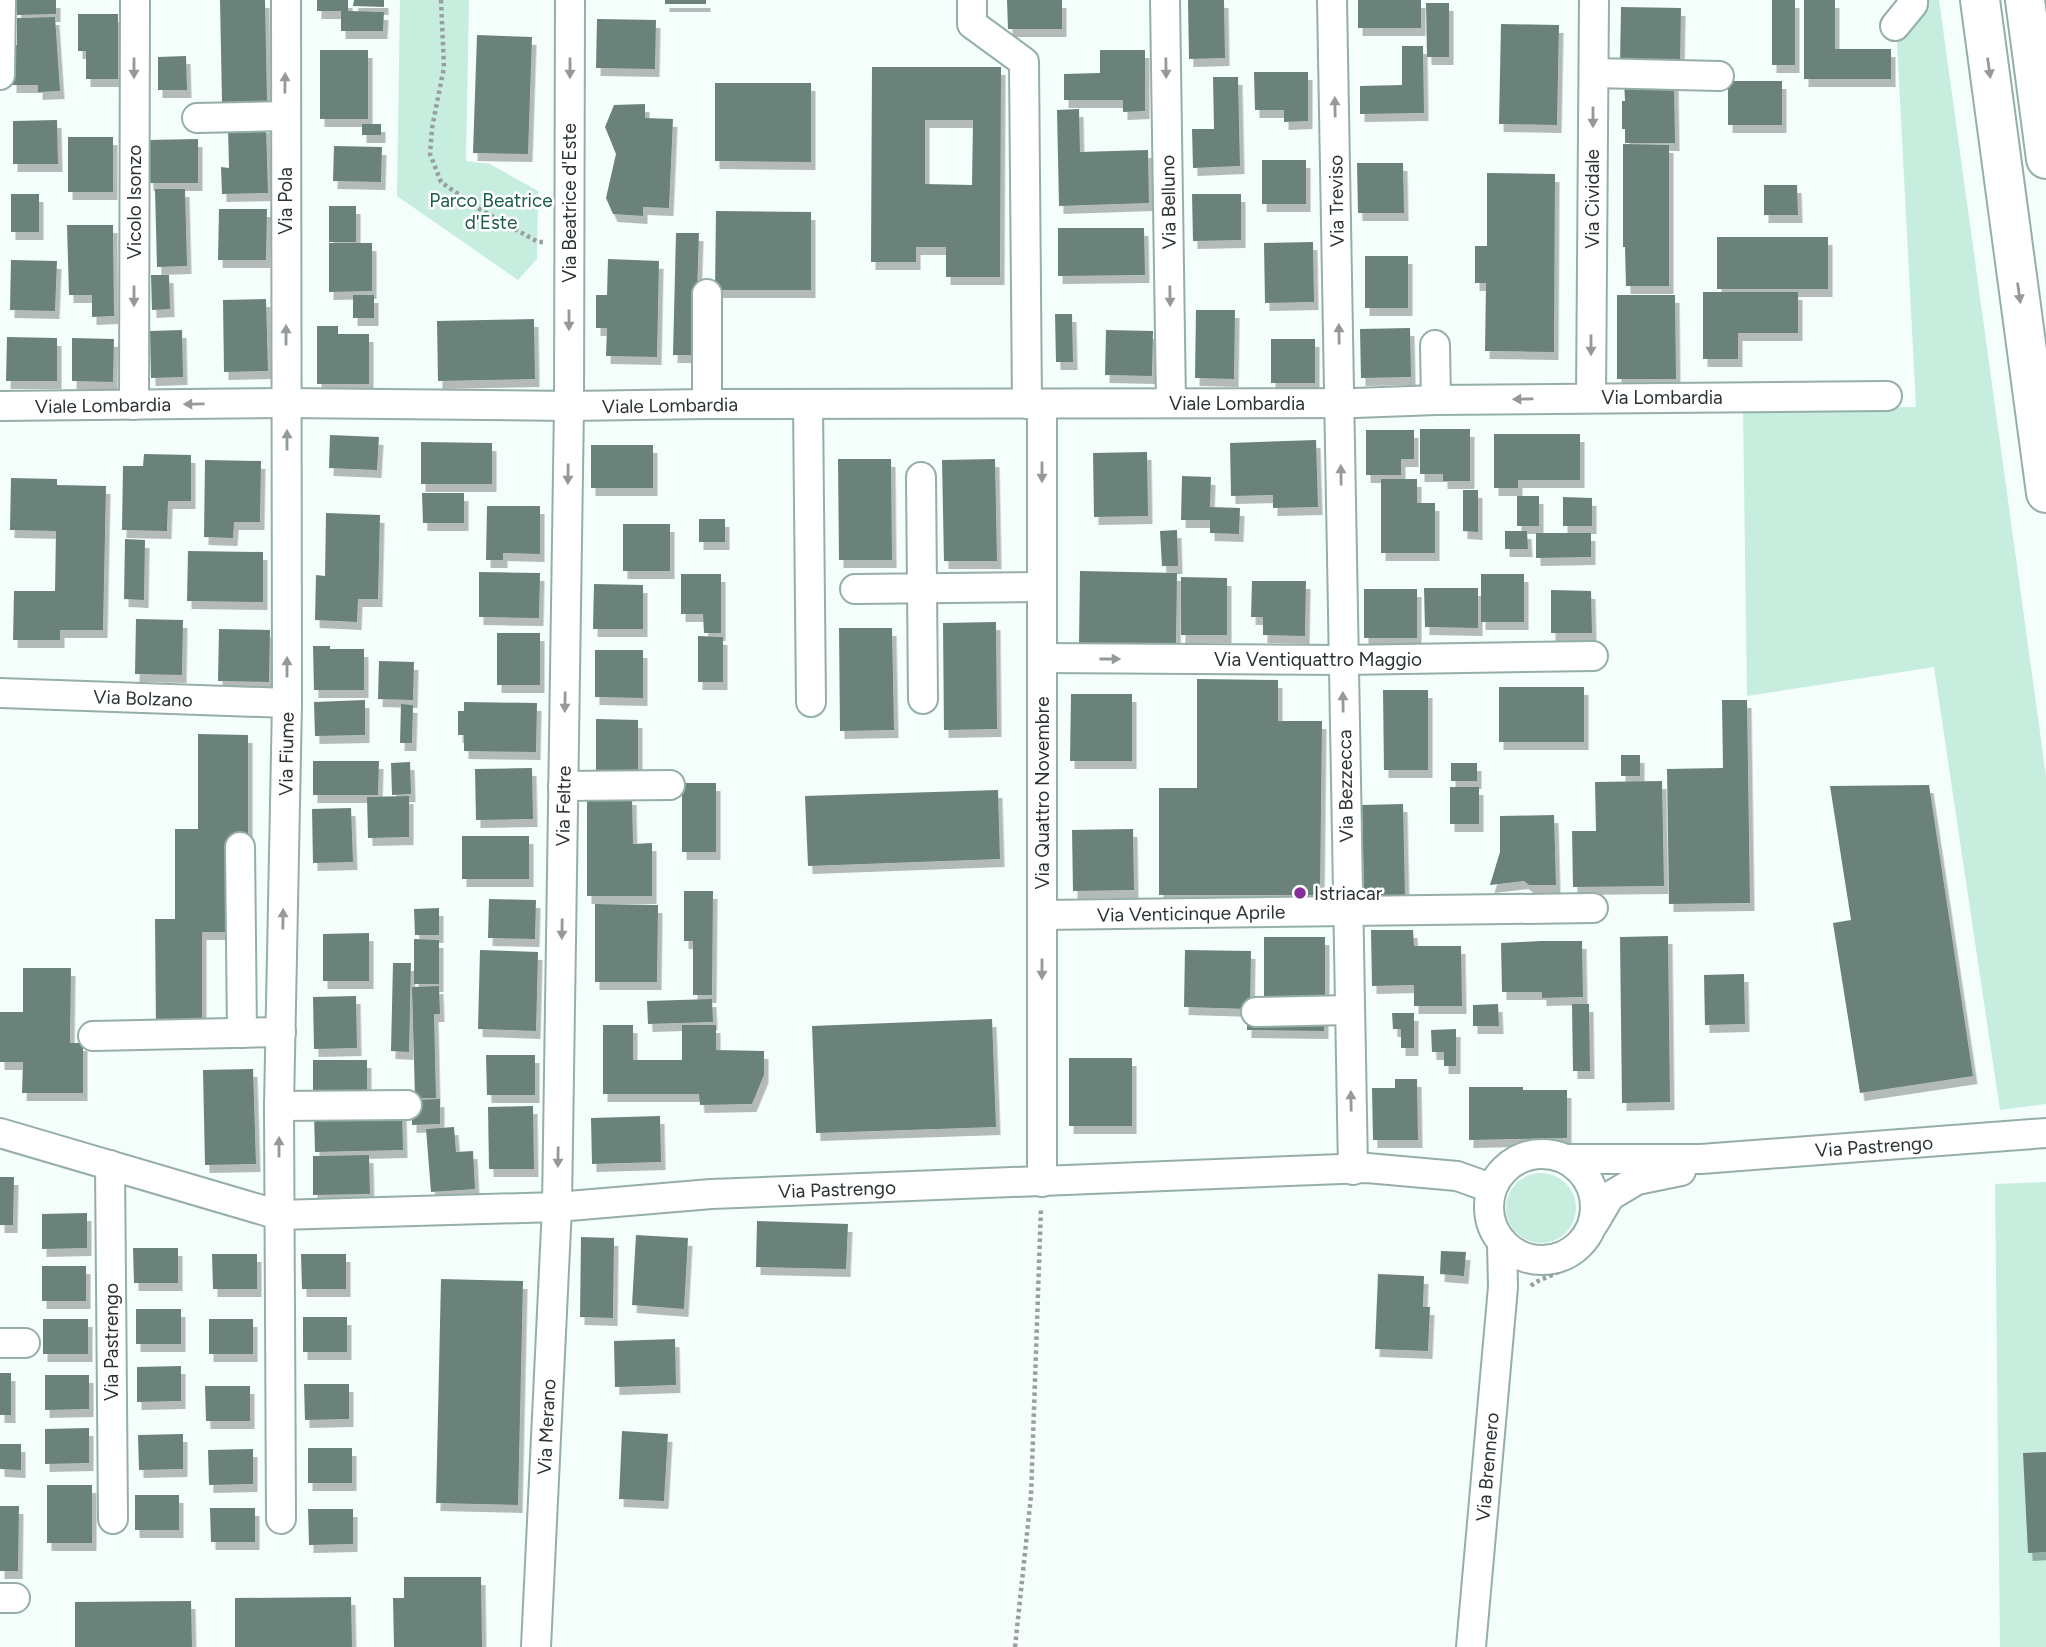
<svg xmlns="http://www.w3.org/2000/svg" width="2046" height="1647" font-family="Figtree,sans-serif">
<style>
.green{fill:#c7edde}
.building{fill:#6a8279;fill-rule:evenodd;filter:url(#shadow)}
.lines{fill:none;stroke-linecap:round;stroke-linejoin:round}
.minor-casing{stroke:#96afa5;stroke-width:32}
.highway-casing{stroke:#96afa5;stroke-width:42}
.path{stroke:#97a09d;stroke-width:4.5;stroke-dasharray:3.5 3.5;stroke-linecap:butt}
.minor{stroke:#fff;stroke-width:28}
.highway{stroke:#fff;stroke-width:38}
.oneway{fill:#959a98}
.poi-dot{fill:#872e9a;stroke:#fff;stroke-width:2.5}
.labels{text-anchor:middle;stroke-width:5;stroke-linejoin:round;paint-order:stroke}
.street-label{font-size:19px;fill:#2b3431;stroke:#fff}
.park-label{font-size:19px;fill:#1c5b48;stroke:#fff}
.poi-label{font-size:19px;fill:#2b3431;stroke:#fff;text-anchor:start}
</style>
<defs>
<filter id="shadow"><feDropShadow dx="4.5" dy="8" stdDeviation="0" flood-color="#0004"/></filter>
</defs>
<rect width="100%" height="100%" fill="#f4fefa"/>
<g class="green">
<path d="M400,0h69l-3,161 24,3 48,27 -1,68 -19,21 -121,-84z"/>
<path d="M1926,0h13l107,776v328l-46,6 -66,-443 -187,29 -4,-287 173,-2 -19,-365 30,-34z"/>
<circle cx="1541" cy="1208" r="35"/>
<path d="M2046,1182v465h-46l-5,-463z"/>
</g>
<g class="building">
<path d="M16,0h40v14l-39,1z"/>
<path d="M220,0h45l2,101 -45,1z"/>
<path d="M317,0h31v11l36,1 -1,19h-42v-20h-24z"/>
<path d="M354,0h30v7l-31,-1z"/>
<rect x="665" y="0" width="41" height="4"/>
<path d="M1007,0h55v29h-54z"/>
<path d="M1188,0h36l1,58 -36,1z"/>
<rect x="1358" y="0" width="63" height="28"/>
<rect x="1772" y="0" width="23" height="65"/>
<path d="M1804,0h31v49h56v30h-87z"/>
<path d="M1426,3h23v54h-22z"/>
<path d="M1621,7l60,1 -1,59 -60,-2z"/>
<path d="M78,14h40v65h-32v-28h-8z"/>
<path d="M55,17l5,74 -22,1v-7h-26v-40h5v-27z"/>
<path d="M597,19l59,1 -1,49 -59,-1z"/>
<path d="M1501,24l58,1 -2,100 -58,-1z"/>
<path d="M477,35l55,2 -4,117 -55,-1z"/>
<path d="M1402,46h21l1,67 -64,1v-28l42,-1z"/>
<rect x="320" y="50" width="48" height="69"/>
<path d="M1100,50h45v61l-22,1v-12h-59v-26l36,-1z"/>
<path d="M186,56l1,34h-29v-33z"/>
<path d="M872,67h129l-1,210h-54v-30h-30v15h-45zM925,120h48l-1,65 -47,-1z"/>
<path d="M1254,72h54v49l-24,1v-12h-29z"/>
<path d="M1213,77h25l2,89 -47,2 -1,-39h22z"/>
<path d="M1624,81h50l1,62h-50v-14h-3v-28h3z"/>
<rect x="1728" y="81" width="54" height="44"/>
<path d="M715,83h96v79l-96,-1z"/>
<path d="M645,104v14l28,1 -4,89 -26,-1v9l-30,-2 -7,-16 10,-44 -11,-27 9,-22z"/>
<path d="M1079,109l1,43 68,-2 1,53 -90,3 -2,-96z"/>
<path d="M57,120l1,44h-45v-43z"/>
<rect x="362" y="124" width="19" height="11"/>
<path d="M266,125l2,68 -46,1 -1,-27 8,1 -1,-42z"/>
<rect x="68" y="137" width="45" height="55"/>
<path d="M198,139v44h-49l-2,-43z"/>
<path d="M1623,144l46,1v141h-43l-1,-39h-2z"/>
<path d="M334,146l48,1 -1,35 -48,-1z"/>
<rect x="1262" y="160" width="44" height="44"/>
<path d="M1357,163h46l1,50h-46z"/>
<path d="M1487,173l68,1 -1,178 -69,-1 1,-68h-11v-37h12z"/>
<path d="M1764,185h33l1,30h-34z"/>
<path d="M155,189h30l2,77 -30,1z"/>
<rect x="11" y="194" width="28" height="38"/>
<path d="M1192,194h49v46l-48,1z"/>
<rect x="329" y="206" width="27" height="36"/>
<path d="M219,209h48l-1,51h-48z"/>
<path d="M716,211l95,1v78h-96z"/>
<path d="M67,225h46l1,91 -22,1v-22h-23z"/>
<path d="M1058,228h86l1,47 -87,1z"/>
<path d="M676,233h23l-4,122h-22z"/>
<rect x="1717" y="237" width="111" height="52"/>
<path d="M1313,242l1,60 -49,1 -1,-60z"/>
<path d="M329,243h43v48l-43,1z"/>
<rect x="1365" y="256" width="43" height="52"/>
<path d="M608,259l51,2 -2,96 -51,-1 1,-28h-11v-33h11z"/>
<path d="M11,260l46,1 -2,50 -45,-1z"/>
<path d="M151,275h18l1,34 -18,1z"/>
<path d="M1703,292h95v41h-60v26h-35z"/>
<rect x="353" y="295" width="21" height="23"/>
<path d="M1617,295h58l1,84h-59z"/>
<path d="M266,299l2,72 -44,1 -1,-72z"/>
<path d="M1196,310h39l-1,69 -39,-1z"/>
<path d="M1055,314h17l1,48h-17z"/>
<path d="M534,319l1,60 -97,2 -1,-60z"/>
<path d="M317,326h21v8h31v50h-52z"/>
<path d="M1410,328l1,49 -50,1 -1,-49z"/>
<path d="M182,330l1,47 -32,1 -1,-47z"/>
<path d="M1106,330l47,1 -1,45 -47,-1z"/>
<path d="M7,337l50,1v43h-51z"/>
<path d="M72,338l42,1 -1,43 -41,-1z"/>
<rect x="1271" y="339" width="44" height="44"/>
<path d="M1420,429h50v52h-27v-7h-23z"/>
<path d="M1366,430h48v29h-13v16h-35z"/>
<path d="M1494,434h86v46h-62v8h-24z"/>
<path d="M330,435l49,2 -2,33 -48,-2z"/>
<path d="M1316,440l2,67 -45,1v-13l-42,1 -1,-53z"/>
<path d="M421,442l71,1v41h-71z"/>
<rect x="591" y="445" width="62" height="43"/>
<path d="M1147,452l1,64 -54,1 -1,-64z"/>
<path d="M144,454l47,1v46h-23l-1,30 -45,-1 1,-64h20z"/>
<path d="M838,459h53l1,101h-53z"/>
<path d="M995,459l2,102h-53l-2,-101z"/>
<path d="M205,460l56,1 -1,61h-26l-1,16 -29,-1z"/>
<path d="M1182,476l29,1 -1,30 30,1 -1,26 -29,-1v-13h-29z"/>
<path d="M11,478l46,1v6l49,1 -3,144h-43v10h-47l1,-49h41l1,-60 -46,-1z"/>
<path d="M1381,479h36v24h18v50h-54z"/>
<path d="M1463,490h15v42l-15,-1z"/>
<path d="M422,493h42v30h-41z"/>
<rect x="1517" y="496" width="22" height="30"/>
<path d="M1563,497l29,1v28h-29z"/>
<path d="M487,506h53v48l-37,-1v7h-17z"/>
<path d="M326,513l54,2 -2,84h-20l-1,23 -42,-2 1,-45 9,1z"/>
<rect x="699" y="519" width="26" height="23"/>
<rect x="623" y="524" width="47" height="47"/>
<path d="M1177,530l1,36h-16l-2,-35z"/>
<path d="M1505,531h22l1,18h-23z"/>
<path d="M1536,533h55v24l-55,1z"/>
<path d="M125,539l20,1 -1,60 -20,-1z"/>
<path d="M188,551l75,1v50l-76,-1z"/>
<path d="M1080,571l97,2 -1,73 -97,-1z"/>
<path d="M479,572l61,1 -1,45 -60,-1z"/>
<path d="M681,574h40v59h-17l-1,-19h-22z"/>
<rect x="1481" y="574" width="43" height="48"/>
<path d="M1181,577l46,1v57h-46z"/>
<path d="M1252,581h54l-1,55 -42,-1v-18h-12z"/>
<path d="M594,584l49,1v44h-50z"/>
<path d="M1424,588h54v40l-53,-1z"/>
<rect x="1364" y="589" width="53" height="49"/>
<path d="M1551,590l40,1 1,42h-41z"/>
<path d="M136,619l47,1 -1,55 -47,-1z"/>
<path d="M996,622l1,107 -53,1 -1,-107z"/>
<path d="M839,628h53l2,102 -54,1z"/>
<path d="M219,629l51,1 -1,52 -51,-1z"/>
<rect x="497" y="633" width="43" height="52"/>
<path d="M698,636l25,1v45h-25z"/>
<path d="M313,646h17v3h34v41h-50z"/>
<path d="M595,650h48v48l-48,-1z"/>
<path d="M379,661l35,1 -1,38 -35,-1z"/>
<path d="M1197,679l81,1v41h44l-2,174h-161v-107h38z"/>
<rect x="1499" y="687" width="85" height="55"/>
<path d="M1383,690h45v80h-44z"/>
<path d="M1071,694h61v67h-62z"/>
<path d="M365,700v35l-50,1 -1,-34z"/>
<path d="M1722,700h25l3,203 -81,1 -2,-135 56,-1z"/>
<path d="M464,702l73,1 -1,49 -72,-1v-16h-6v-24h6z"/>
<path d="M401,704l12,1 -1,38h-12z"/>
<path d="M596,719l42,1v61h-42z"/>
<path d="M198,734l50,1v106h-21l-1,91h-24v95h-46l-1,-108h20v-90h23z"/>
<rect x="1621" y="755" width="19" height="21"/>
<path d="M313,761h66l-1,34h-65z"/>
<path d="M410,762l1,32 -19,1 -1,-32z"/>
<rect x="1451" y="763" width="26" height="18"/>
<path d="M532,768l1,51 -57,1 -1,-51z"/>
<path d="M1662,781l2,105 -91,1 -1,-56h24l-1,-49z"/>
<rect x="682" y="783" width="34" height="69"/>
<path d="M1929,785l44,291 -113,17 -27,-170 18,-3 -21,-134z"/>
<rect x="1450" y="787" width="29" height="37"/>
<path d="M998,790l2,69 -192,7 -3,-70z"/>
<path d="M409,796v41l-41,1 -1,-41z"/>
<path d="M587,797h45l1,47 19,-1v53h-65z"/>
<path d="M1403,804l2,91h-41l-2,-90z"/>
<path d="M351,808l2,54 -40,1 -1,-54z"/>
<path d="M1554,815l2,70h-27l-5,-4 -34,4 10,-33v-36z"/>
<path d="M1133,829l1,61 -61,1 -1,-61z"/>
<rect x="462" y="836" width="67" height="43"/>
<path d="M684,891h29l-1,104h-19v-54h-9z"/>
<path d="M489,899l47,1 -1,39 -47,-1z"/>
<path d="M595,904l63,1 -1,77h-62z"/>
<path d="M439,908v27h-24l-1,-26z"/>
<path d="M1371,930h42l1,16h47l1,60h-48v-21l-42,1z"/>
<path d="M369,933v48h-46v-47z"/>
<path d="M1668,936l2,166 -48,1 -2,-166z"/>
<rect x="1264" y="937" width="61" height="68"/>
<path d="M414,939l25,1v44h-25z"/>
<path d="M1541,941h41l1,56 -41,1v-6h-40l-1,-49z"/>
<path d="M480,950l58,2 -2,79 -58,-2z"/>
<path d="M1185,950l66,1 -1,58 -66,-2z"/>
<path d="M393,963h18l-2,89 -18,-1z"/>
<path d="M23,968h48l-1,75h13v50h-61l1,-31h-23v-50h23z"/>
<path d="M1744,974l1,50 -40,1 -1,-50z"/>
<path d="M439,986l1,28h-6l2,84h-21l-3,-111z"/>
<path d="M356,996l1,52 -43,1 -1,-52z"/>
<path d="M712,999l1,23 -65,2 -1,-23z"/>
<path d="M1498,1004l1,22h-26v-21z"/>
<path d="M1572,1004h17l1,67h-17z"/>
<path d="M1392,1013h22v35h-13v-19h-8z"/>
<path d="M1247,1017h77v14l-77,-1z"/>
<path d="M992,1019l4,108 -180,6 -4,-107z"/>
<path d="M603,1025h30v35h49v-35h34v25l48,1v24l-12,29 -52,1 -1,-11h-96z"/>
<path d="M1456,1029v37h-12v-14h-12l-1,-22z"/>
<path d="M486,1055h49v40h-48z"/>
<rect x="1069" y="1058" width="63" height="68"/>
<path d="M313,1060h54v38l-54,1z"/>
<path d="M253,1069l3,95 -51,1 -2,-95z"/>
<path d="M1395,1079h22l1,61h-45l-1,-52h23z"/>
<path d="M1469,1087h54v3h44v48l-98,2z"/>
<path d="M440,1099v25l-28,1v-25z"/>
<path d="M533,1106l1,63h-45l-1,-62z"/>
<path d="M402,1110l1,40 -88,2 -1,-41z"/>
<path d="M660,1116l1,46 -69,2 -1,-46z"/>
<path d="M454,1127l2,25 17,-1 2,38 -44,3 -5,-63z"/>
<path d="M369,1155l1,39 -57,1v-39z"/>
<path d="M0,1177h14l-1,48h-13z"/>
<path d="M87,1213v35l-45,1v-35z"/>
<path d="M757,1221l91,3 -2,45 -90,-2z"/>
<path d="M636,1235l52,3 -4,71 -52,-4z"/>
<path d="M581,1237l33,1 -1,80 -33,-1z"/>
<path d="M133,1248h45v35h-44z"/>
<path d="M1441,1251l25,1 -2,24 -24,-2z"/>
<path d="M212,1254h45v35h-44z"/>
<path d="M301,1254h45v35h-44z"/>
<rect x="42" y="1266" width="44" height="35"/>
<path d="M1378,1274l46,2 -1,31h7l-2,44 -53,-2z"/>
<path d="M441,1279l82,2 -5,224 -82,-2z"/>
<rect x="136" y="1309" width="45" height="35"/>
<rect x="303" y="1317" width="44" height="35"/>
<rect x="43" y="1319" width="45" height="35"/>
<rect x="209" y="1319" width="44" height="35"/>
<path d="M675,1339l1,46 -61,2 -1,-46z"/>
<path d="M181,1366v35l-44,1v-35z"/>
<rect x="0" y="1373" width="11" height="42"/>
<path d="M45,1375h44v34l-44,1z"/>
<path d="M304,1384h45v35l-44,1z"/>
<path d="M205,1386h45v35h-44z"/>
<path d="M89,1428v35l-44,1v-35z"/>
<path d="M622,1431l46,3 -4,67 -45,-2z"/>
<path d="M183,1434v35l-44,1 -1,-35z"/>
<path d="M0,1444h21v26l-21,-1z"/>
<rect x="308" y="1448" width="44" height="35"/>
<path d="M253,1449v35l-44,1 -1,-35z"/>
<path d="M2046,1452v100l-18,1 -5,-100z"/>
<rect x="47" y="1485" width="45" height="58"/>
<rect x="135" y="1495" width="44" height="35"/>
<path d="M0,1506h19l-1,65h-18z"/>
<path d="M210,1508h45v34h-44z"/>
<path d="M308,1509h45v35l-44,1z"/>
<path d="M404,1577h77l1,70h-88l-1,-49h11z"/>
<path d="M351,1597l1,50h-117v-49z"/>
<path d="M191,1601l1,46h-117v-45z"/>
</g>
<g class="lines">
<g class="minor-casing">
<g id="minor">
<path d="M972,0v24l52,38 3,342"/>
<path d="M1165,0l6,403"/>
<path d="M1332,0l21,1170"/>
<path d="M1895,26l18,-22v-4"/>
<path d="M1594,73l125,3"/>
<path d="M0,75l1,-75"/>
<path d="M197,118l88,-2"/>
<path d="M1435,345l1,55"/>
<path d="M1591,398l3,-398"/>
<path d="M707,404v-110"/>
<path d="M808,404l3,298"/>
<path d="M134,405l1,-405"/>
<path d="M0,406l287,-3 282,3 138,-2 648,-1 81,-3 451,-4"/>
<path d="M921,477l2,222"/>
<path d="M855,589l187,-2"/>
<path d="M1042,658l301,2 250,-4"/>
<path d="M0,693l287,10"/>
<path d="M563,786l107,-1"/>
<path d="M240,847l2,186"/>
<path d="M1042,915l551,-7"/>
<path d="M1256,1012l93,-2"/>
<path d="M93,1036l188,-4"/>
<path d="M279,1106l128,-1"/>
<path d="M0,1133l279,82 278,-8 154,-13 656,-26 90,8 34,12"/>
<circle cx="1542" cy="1207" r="53"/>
<path d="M1566,1159h135l345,-26"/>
<path d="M110,1165l3,354"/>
<path d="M1042,1182v-778"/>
<path d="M1594,1223l16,-27 27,-16 44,-9"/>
<path d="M0,1343h25"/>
<path d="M281,1519l-2,-413 8,-403 -1,-703"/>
<path d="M0,1598h15"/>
<path d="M536,1647l21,-440 12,-801 1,-406"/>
<path d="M1471,1647l32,-360 -1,-44"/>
</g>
</g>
<g class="highway-casing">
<g id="highway">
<path d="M1980,0l66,493"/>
<path d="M2025,0l21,159"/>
</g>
</g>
<g class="path">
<path d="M441,0l3,67 -12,61 -2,26 11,28 40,28 57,32h5"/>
<path d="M1531,1286c6,-6 13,-7 21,-11 14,-6 25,-15 36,-25"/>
<path d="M1015,1647l16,-151 10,-289"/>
</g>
<use href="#minor" class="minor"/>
<use href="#highway" class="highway"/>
</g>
<defs><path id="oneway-solid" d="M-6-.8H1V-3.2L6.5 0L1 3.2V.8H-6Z" transform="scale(1.75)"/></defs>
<g class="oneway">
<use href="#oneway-solid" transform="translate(134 68) rotate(90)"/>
<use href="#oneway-solid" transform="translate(570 68) rotate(90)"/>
<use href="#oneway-solid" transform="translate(1166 68) rotate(89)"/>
<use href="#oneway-solid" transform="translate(1989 68) rotate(82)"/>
<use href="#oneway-solid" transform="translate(285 83) rotate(-89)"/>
<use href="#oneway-solid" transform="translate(1335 107) rotate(-91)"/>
<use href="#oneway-solid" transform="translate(1593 117) rotate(90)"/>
<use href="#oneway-solid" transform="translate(2019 293) rotate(82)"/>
<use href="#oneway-solid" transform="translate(134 296) rotate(90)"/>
<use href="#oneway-solid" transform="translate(1170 296) rotate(89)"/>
<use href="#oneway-solid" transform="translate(569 320) rotate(90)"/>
<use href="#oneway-solid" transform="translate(1339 334) rotate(-91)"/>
<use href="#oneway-solid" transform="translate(286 335) rotate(-90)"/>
<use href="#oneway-solid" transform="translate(1591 345) rotate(90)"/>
<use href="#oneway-solid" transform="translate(1523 399) rotate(179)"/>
<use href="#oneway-solid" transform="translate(194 404) rotate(179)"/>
<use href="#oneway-solid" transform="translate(287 440) rotate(-90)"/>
<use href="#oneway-solid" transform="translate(1042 472) rotate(90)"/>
<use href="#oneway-solid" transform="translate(568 474) rotate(91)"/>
<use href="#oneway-solid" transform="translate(1341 475) rotate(-91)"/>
<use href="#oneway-solid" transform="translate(1110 659)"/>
<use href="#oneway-solid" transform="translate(287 667) rotate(-90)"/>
<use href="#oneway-solid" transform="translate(565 702) rotate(91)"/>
<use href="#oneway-solid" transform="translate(1343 702) rotate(-91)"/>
<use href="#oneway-solid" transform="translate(283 919) rotate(-89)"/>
<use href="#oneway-solid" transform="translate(562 929) rotate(91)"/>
<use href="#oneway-solid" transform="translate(1042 969) rotate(90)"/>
<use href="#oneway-solid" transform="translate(1351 1101) rotate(-91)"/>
<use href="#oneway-solid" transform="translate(279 1147) rotate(-90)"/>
<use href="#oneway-solid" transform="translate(558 1157) rotate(91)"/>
</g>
<circle class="poi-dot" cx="1300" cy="893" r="7"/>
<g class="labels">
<g class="street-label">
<text transform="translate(1592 199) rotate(-90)" y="7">Via Cividale</text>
<text transform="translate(285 201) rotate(-90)" y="7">Via Pola</text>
<text transform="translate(1336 201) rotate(-91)" y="7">Via Treviso</text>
<text transform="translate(134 202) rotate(-90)" y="7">Vicolo Isonzo</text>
<text transform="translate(1168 202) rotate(-91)" y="7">Via Belluno</text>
<text transform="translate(569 203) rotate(-90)" y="7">Via Beatrice d'Este</text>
<text x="1662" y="404">Via Lombardia</text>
<text x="1237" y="410">Viale Lombardia</text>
<text transform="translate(103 405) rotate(-1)" y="7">Viale Lombardia</text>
<text transform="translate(670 405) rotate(-1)" y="7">Viale Lombardia</text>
<text x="1318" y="666">Via Ventiquattro Maggio</text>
<text transform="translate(143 698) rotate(2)" y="7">Via Bolzano</text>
<text transform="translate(286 754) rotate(-89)" y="7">Via Fiume</text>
<text transform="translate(1345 786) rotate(-91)" y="7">Via Bezzecca</text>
<text transform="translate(1042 793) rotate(-90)" y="7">Via Quattro Novembre</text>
<text transform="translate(563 806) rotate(-89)" y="7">Via Feltre</text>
<text transform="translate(1191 913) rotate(-1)" y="7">Via Venticinque Aprile</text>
<text transform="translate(1874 1146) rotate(-4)" y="7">Via Pastrengo</text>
<text transform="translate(837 1189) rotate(-2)" y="7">Via Pastrengo</text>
<text transform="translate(111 1342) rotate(-90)" y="7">Via Pastrengo</text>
<text transform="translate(546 1427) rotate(-87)" y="7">Via Merano</text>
<text transform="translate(1487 1467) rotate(-85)" y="7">Via Brennero</text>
</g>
<g class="park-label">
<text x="491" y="207">Parco Beatrice<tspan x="491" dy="22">d'Este</tspan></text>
</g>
<g class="poi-label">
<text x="1314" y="900">Istriacar</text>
</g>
</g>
</svg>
